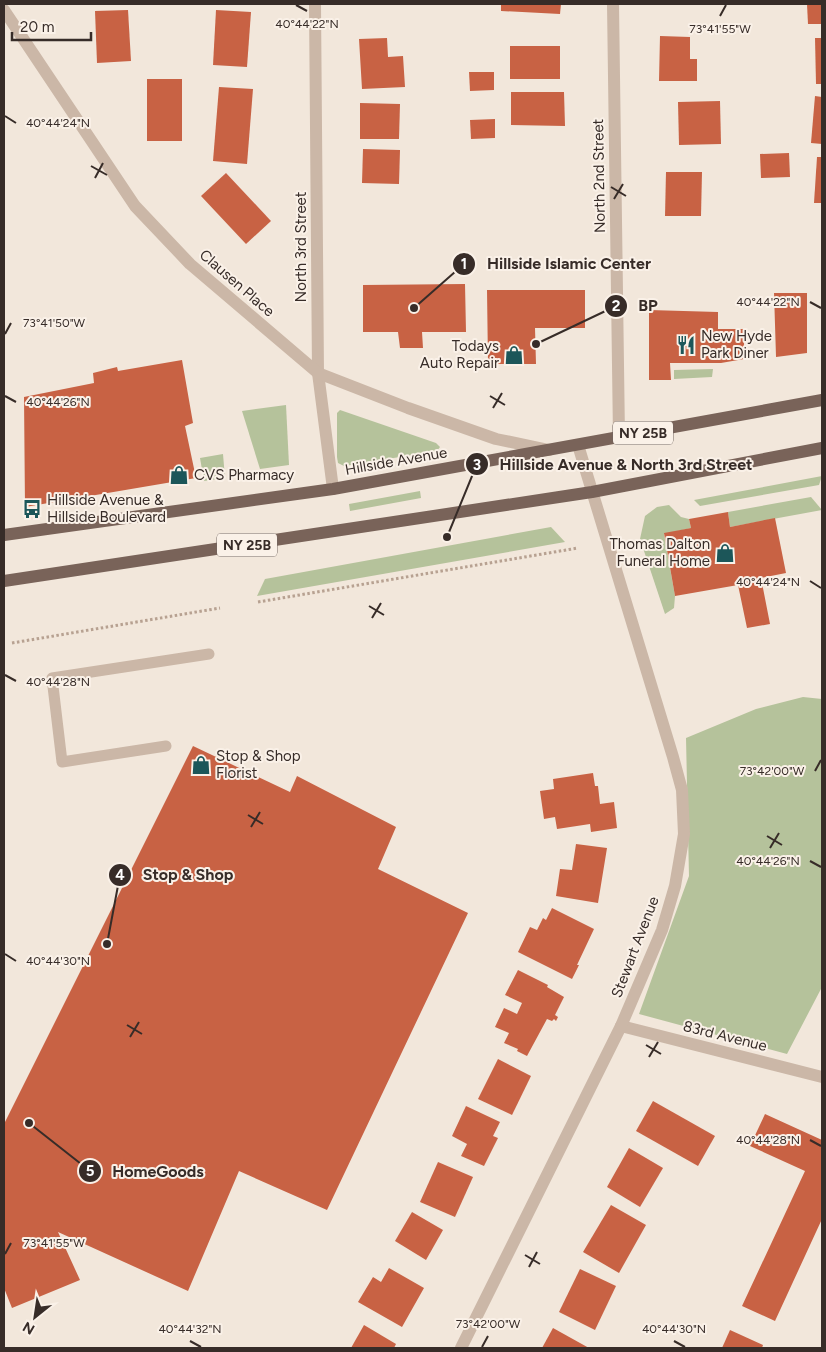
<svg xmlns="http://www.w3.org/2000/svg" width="826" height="1352" font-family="Figtree,sans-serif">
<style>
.green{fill:#b5c29b}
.building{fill:#c86244}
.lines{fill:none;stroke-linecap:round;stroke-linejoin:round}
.path{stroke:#b7a191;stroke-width:3;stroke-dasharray:2.5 2.5;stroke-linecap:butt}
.service{stroke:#cbb7a7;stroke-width:11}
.minor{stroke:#cbb7a7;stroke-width:12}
.primary{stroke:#796359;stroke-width:12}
.ticks{fill:none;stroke:#372c28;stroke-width:2}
.labels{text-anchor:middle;stroke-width:4;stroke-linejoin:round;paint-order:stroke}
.shield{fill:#faf1e8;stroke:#726762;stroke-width:1}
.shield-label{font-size:14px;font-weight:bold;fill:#372c28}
.street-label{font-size:15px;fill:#372c28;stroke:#faf1e8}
.poi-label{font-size:15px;fill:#372c28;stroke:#faf1e8;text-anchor:start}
.ticks-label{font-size:12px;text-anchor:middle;fill:#372c28;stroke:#faf1e8;stroke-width:4;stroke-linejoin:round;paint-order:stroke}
.leader{fill:none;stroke:#372c28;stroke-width:2}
.callout-dot{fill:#372c28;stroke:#faf1e8;stroke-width:2}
.mark-label{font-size:15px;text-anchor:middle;font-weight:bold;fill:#fff}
.callout-label{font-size:16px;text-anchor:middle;font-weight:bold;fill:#372c28;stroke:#faf1e8;stroke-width:4;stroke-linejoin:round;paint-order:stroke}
</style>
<rect width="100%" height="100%" fill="#f2e7db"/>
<g class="green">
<path d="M713,369l-1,8 -38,2v-9z"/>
<path d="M286,405l3,60 -29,4 -18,-58z"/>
<path d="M340,410l96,33 4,4 -3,4 -93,15 -6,-3 -1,-6v-44z"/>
<path d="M223,454l2,24 -21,3 -4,-23z"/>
<path d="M822,476l-3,9 -119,21 -6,-6z"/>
<path d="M420,491l1,7 -71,13 -1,-7z"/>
<path d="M811,497l11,13 -92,17 -2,-15z"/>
<path d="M669,505l12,12 8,2 2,9 -27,6 11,62 -1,12 -9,6 -25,-75 5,-23 12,-9z"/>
<path d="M551,527l14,15 -308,54 8,-17z"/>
<path d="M803,697l19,2v288l-35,67 -148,-40 50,-138 -3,-138 70,-29z"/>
</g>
<g class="building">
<path d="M501,4h60l-1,10 -59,-3z"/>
<path d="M807,4h15v20h-14z"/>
<path d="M128,10l3,51 -34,2 -2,-52z"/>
<path d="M216,10l35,2 -4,55 -34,-2z"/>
<path d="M660,36l30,1v22h7v22h-38z"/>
<path d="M387,38l1,19 15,-1 2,31 -43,2 -3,-50z"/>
<path d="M815,38h7v46h-6z"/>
<rect x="510" y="46" width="50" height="33"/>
<path d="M469,72h25v18l-24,1z"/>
<rect x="147" y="79" width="35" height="62"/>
<path d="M219,87l34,2 -6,75 -34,-3z"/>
<path d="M511,92h53l1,34 -54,-1z"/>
<path d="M815,96l7,1v47l-11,-1z"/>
<path d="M720,101l1,43 -42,1 -1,-43z"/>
<path d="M360,103l40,1 -1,35h-39z"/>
<path d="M495,119v19l-24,1 -1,-19z"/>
<path d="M363,149l37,1 -1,34 -37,-1z"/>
<path d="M789,153l1,24 -29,1 -1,-24z"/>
<path d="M817,157h5v46h-8z"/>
<path d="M666,172h36l-1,44h-36z"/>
<path d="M226,173l45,48 -25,23 -45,-48z"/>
<path d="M465,284l1,48h-44l1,16h-23l-2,-16h-35v-47z"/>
<path d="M487,290h98v38h-50l1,36h-48z"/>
<path d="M774,293h33v60l-31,4z"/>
<path d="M649,310l69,2v17h26v30l-23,4h-51l1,17h-22z"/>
<path d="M182,360l11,63 -8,3 11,52 -171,29 -1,-110 70,-14 -1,-10 24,-6 1,4z"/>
<path d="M728,512l2,15 45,-9 11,55 -25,5 9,46 -23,4 -9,-43 -63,11 -11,-63 27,-5 -2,-9z"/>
<path d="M193,746l97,46 7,-16 99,51 -18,42 90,44 -141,297 -88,-39 -51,120 -130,-59 22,48 -68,28 -8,-20v-164z"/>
<path d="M593,773l2,13h3l2,18 14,-2 3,26 -26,4 -1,-8 -33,5 -2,-12 -11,2 -4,-28 14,-2 -1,-10z"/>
<path d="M576,844l31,4 -9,55 -42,-7 4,-27 12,1z"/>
<path d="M552,908l42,21 -17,36h2l-7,14 -54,-27 12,-25 7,3 6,-12 3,2z"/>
<path d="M518,970l30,15 -1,2 17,10 -9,18 3,2 -2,4 -2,-2 -2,2 -5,-2 -20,37 -10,-5 1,-2 -14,-6 5,-10 -14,-6 9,-19 13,6 5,-11 -17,-8z"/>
<path d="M498,1059l33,17 -19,39 -34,-16z"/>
<path d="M653,1101l62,35 -17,30 -62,-35z"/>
<path d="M466,1106l34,16 -7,14 5,2 -14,28 -23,-10 6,-12 -15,-8z"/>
<path d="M765,1114l57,26v79l-47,102 -33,-15 63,-135 -55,-25z"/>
<path d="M629,1148l34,20 -23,39 -33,-20z"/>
<path d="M438,1162l35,15 -18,40 -35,-15z"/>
<path d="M611,1205l35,20 -27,48 -36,-21z"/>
<path d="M412,1212l31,18 -17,30 -31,-19z"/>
<path d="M389,1268l35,20 -22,39 -44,-25 15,-25 8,5z"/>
<path d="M580,1269l36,17 -21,44 -36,-18z"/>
<path d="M364,1325l32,19 -2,4h-43z"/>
<path d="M553,1328l36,20h-47z"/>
<path d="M730,1330l33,15 -1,3h-40z"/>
</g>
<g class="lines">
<g class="path">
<path d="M258,602l320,-54"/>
<path d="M12,643l208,-35"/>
</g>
<path class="service" d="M166,746l-104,16 -10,-84 157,-24"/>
<g class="minor">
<path d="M315,4l3,369 15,116"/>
<path d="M613,4l6,433"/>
<path d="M4,10l131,196 55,58 128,109 90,35 88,31 53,11"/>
<path d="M621,1026l201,51"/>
<path d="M461,1348l160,-322 41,-96 13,-44 9,-52 -2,-44 -9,-33 -95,-312"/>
</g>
<g class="primary">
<path d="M4,535l329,-46 489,-89"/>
<path d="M4,581l588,-89 230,-44"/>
</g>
</g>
<path class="ticks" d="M296,5l11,6M720,16l6,-11M5,116l11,7M91,166l16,9M95,178l8,-15M611,187l15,9M614,199l9,-15M810,302l11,6M5,334l6,-11M5,396l11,6M490,396l15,9M493,408l9,-15M810,581l11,7M369,606l15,9M372,618l9,-15M5,675l11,6M815,771l6,-11M248,815l15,9M251,827l9,-15M767,836l15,9M770,848l9,-15M810,861l11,6M5,954l11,7M127,1025l15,9M130,1037l9,-15M646,1045l15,9M649,1057l9,-15M810,1140l11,6M5,1254l6,-11M525,1255l15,9M529,1267l8,-15M190,1341l11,6M674,1341l11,6M482,1347l6,-11"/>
<defs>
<g id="restaurant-bare" transform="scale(1.5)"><path d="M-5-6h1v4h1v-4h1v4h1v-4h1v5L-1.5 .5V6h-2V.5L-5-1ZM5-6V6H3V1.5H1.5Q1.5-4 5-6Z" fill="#1c5659" stroke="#faf1e8" stroke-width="2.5" paint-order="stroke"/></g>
<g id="shop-bare" transform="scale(1.5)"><path d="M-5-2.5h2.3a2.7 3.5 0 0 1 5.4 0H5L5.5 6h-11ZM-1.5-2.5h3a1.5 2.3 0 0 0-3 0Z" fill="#1c5659" stroke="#faf1e8" stroke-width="2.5" paint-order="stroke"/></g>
<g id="bus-bare" transform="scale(1.5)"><path d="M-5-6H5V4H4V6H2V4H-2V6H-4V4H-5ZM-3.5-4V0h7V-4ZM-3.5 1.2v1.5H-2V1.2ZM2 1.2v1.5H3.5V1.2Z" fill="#1c5659" stroke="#faf1e8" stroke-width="2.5" paint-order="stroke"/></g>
</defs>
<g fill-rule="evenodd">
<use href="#restaurant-bare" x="686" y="345"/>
<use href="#shop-bare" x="514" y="355"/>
<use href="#shop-bare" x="179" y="475"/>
<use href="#bus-bare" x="32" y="509"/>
<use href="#shop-bare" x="725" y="553"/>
<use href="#shop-bare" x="201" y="765"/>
</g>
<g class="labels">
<g class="shield">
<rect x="613" y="421.5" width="60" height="23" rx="4"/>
<rect x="217" y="533.5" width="60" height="23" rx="4"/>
</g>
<g class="shield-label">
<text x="643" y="438">NY 25B</text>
<text x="247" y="550">NY 25B</text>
</g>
<g class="street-label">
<text transform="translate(599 176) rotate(-91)" y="5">North 2nd Street</text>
<text transform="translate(301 247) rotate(-90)" y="5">North 3rd Street</text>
<text transform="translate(237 283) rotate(41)" y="5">Clausen Place</text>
<text transform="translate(396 461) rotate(-10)" y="5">Hillside Avenue</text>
<text transform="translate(635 947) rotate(-69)" y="5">Stewart Avenue</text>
<text transform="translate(725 1036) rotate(14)" y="5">83rd Avenue</text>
</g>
<g class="poi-label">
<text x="701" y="341">New Hyde<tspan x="701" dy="17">Park Diner</tspan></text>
<text x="499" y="351" text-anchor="end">Todays<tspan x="499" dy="17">Auto Repair</tspan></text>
<text x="194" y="480">CVS Pharmacy</text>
<text x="47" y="505">Hillside Avenue &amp;<tspan x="47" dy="17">Hillside Boulevard</tspan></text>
<text x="710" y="549" text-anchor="end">Thomas Dalton<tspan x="710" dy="17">Funeral Home</tspan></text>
<text x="216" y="761">Stop &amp; Shop<tspan x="216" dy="17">Florist</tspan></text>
</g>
</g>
<g class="ticks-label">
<text x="307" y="28">40°44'22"N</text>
<text x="720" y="33">73°41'55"W</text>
<text x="58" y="127">40°44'24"N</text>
<text x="768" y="306">40°44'22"N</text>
<text x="54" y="327">73°41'50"W</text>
<text x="58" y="406">40°44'26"N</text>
<text x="768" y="586">40°44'24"N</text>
<text x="58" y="686">40°44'28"N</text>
<text x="772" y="775">73°42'00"W</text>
<text x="768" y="865">40°44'26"N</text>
<text x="58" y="965">40°44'30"N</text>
<text x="768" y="1144">40°44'28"N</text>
<text x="54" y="1247">73°41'55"W</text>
<text x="488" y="1328">73°42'00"W</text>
<text x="190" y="1333">40°44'32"N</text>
<text x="674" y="1333">40°44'30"N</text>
</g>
<path class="leader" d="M414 308L464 264M536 344L616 306M447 537L477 464M107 944L120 875M29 1123L90 1171"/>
<g class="callout-dot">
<circle cx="414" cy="308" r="5"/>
<circle cx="536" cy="344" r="5"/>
<circle cx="447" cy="537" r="5"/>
<circle cx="107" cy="944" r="5"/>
<circle cx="29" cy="1123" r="5"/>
<circle cx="464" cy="264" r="12"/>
<circle cx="616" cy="306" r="12"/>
<circle cx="477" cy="464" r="12"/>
<circle cx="120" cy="875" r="12"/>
<circle cx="90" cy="1171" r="12"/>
</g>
<g class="mark-label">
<text x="464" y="269">1</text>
<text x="616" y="311">2</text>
<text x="477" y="470">3</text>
<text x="120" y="880">4</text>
<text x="90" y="1176">5</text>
</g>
<g class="callout-label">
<text x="569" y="269">Hillside Islamic Center</text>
<text x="648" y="311">BP</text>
<text x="626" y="470">Hillside Avenue &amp; North 3rd Street</text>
<text x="188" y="880">Stop &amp; Shop</text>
<text x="158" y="1177">HomeGoods</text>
</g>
<rect width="826" height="1352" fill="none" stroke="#372c28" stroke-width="10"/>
<g transform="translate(35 1317) rotate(210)" stroke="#faf1e8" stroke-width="4" paint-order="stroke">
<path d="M0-4L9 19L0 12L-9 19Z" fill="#372c28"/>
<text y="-8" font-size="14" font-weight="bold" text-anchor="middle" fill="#372c28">N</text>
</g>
<path d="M12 32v8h79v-8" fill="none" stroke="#372c28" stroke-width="2.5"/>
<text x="20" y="32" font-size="15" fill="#372c28" stroke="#faf1e8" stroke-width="4" paint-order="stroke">20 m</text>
</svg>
